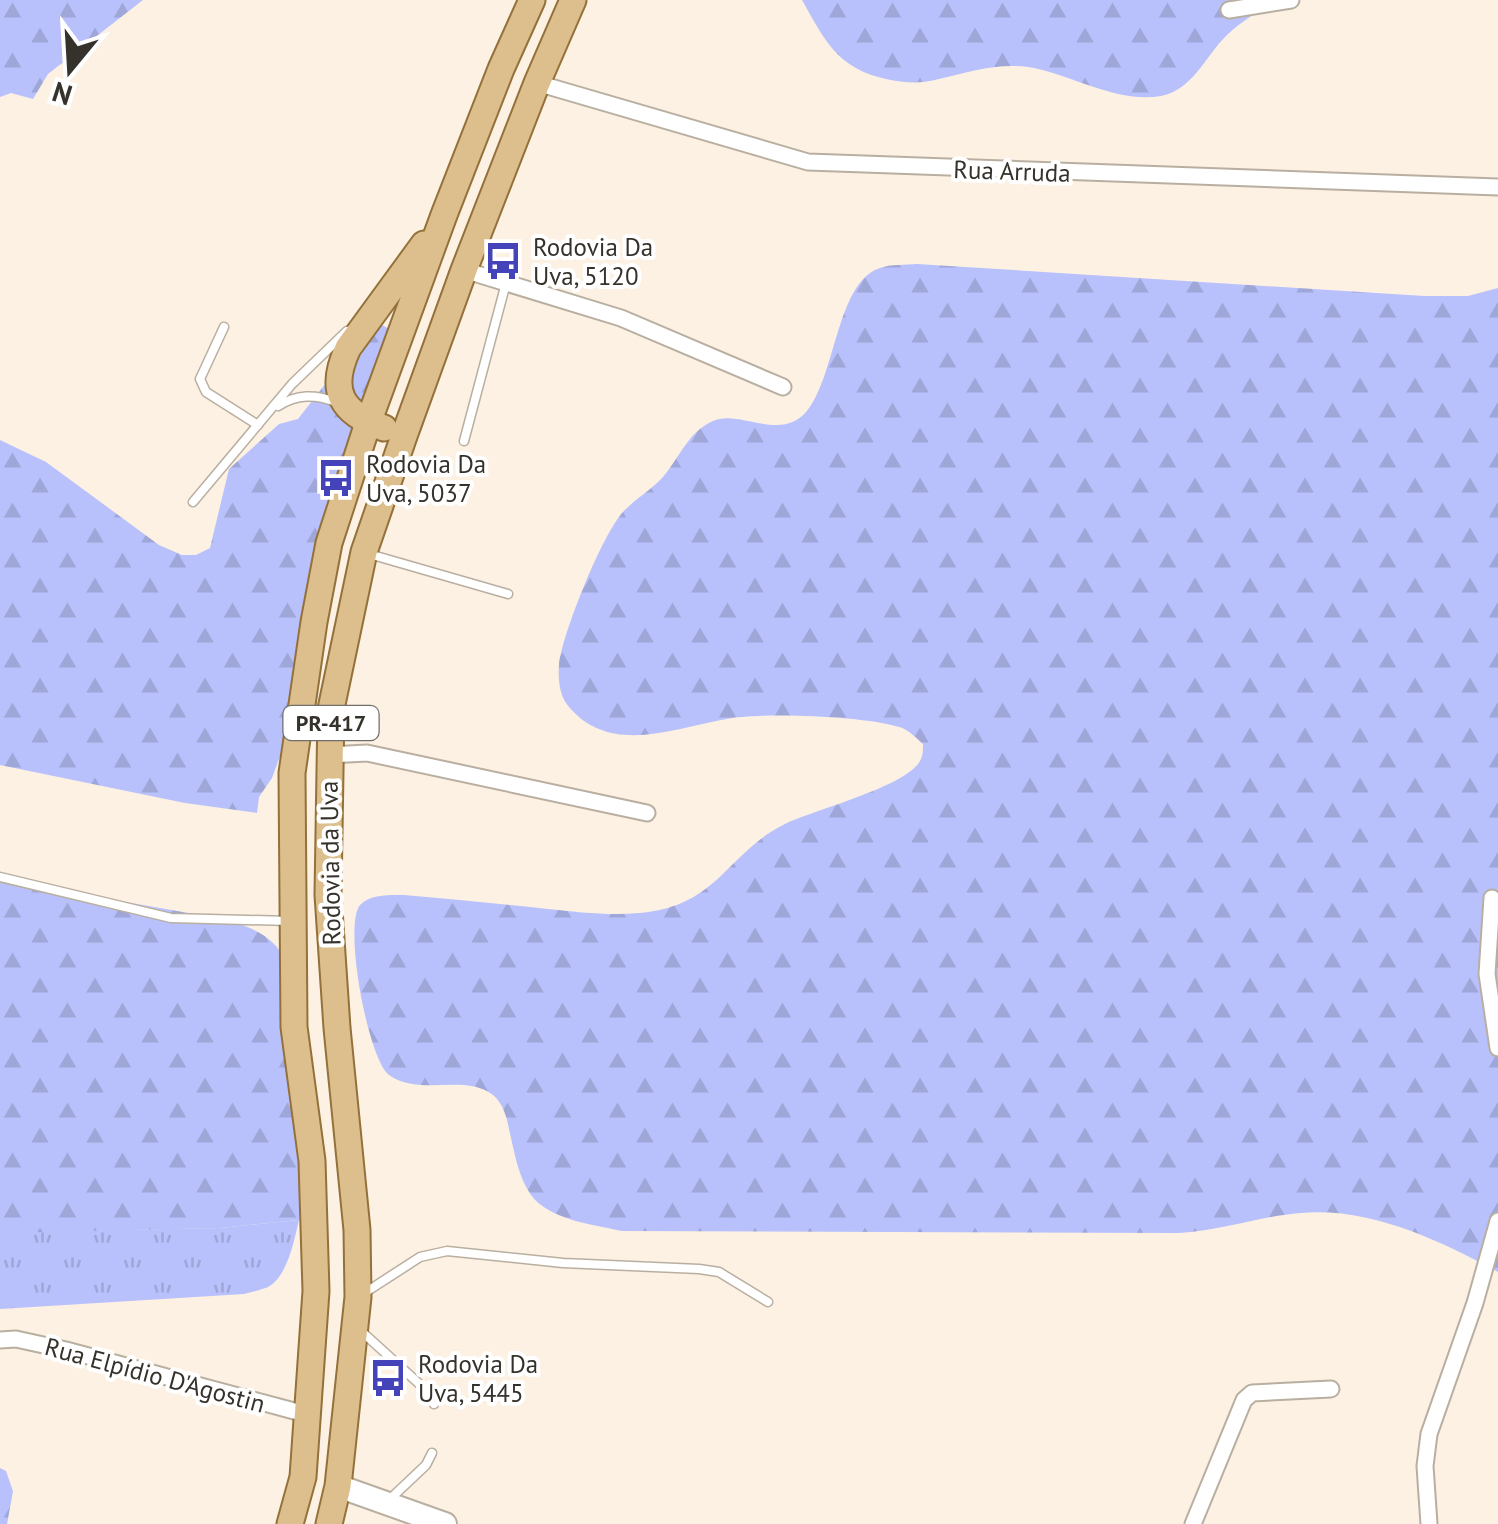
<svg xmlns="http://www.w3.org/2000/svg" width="1498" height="1524" font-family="'PT Sans',sans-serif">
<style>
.grass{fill:url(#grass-tufts)}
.forest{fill:url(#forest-firs)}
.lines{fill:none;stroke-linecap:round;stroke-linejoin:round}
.lane-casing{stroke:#b9afa1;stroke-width:11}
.street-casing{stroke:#b9afa1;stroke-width:19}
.secondary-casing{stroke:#b9afa1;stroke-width:26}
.primary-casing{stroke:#94713a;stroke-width:29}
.lane{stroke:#fff;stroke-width:8}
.street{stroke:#fff;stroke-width:15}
.secondary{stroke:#fff;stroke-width:22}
.primary{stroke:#ddbf8e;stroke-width:25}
.labels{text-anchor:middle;stroke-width:8;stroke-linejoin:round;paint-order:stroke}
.shield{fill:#fff;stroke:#726f6b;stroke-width:2.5}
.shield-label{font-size:22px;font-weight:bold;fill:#35312b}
.street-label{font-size:25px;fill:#35312b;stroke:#fff}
.poi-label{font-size:25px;fill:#35312b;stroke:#fff;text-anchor:start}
</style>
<defs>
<pattern id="grass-tufts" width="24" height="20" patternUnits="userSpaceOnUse" patternTransform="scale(2.5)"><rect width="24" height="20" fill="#b8c1fc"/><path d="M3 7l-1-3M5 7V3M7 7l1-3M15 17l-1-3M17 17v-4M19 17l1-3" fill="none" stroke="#9fa6d8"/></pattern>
<pattern id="forest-firs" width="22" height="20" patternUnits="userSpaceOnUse" patternTransform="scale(2.5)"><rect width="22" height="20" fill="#b8c1fc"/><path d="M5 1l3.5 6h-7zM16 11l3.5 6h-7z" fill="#9fa6d8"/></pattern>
</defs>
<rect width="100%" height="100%" fill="#fcf1e2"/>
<path class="grass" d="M299,1220c-5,20 -11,56 -31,67 -7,3 -17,5 -24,7l-244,15v-77l220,-4z"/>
<g class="forest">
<path d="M0,0h143l-95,74 -15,25 -22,-6 -11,4z"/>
<path d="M802,0h474c-17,11 -34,21 -49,35 -21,20 -34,55 -66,61 -44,8 -90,-22 -133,-29 -32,-4 -58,5 -89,12 -18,5 -34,4 -53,0 -49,-11 -61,-38 -84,-79z"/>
<path d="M917,264l507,32h44l30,-8v984c-59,-32 -128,-65 -197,-59 -41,3 -80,18 -122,20l-557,-2c-27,-6 -73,-11 -91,-36 -13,-18 -17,-45 -22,-66 -2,-11 -6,-26 -16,-34 -28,-22 -74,2 -104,-20 -21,-16 -46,-149 -29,-170 10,-11 30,-10 44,-10 48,4 96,9 144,14 29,3 62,7 91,4 80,-7 87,-60 146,-89 28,-14 125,-38 136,-65 2,-4 2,-10 2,-15 -7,-6 -15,-15 -24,-17 -35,-11 -137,-15 -173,-8 -51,9 -116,37 -157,-12 -10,-11 -11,-28 -10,-43 4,-32 43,-129 64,-152 12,-13 28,-22 40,-35 17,-20 25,-45 50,-56 26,-12 67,21 93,-9 30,-34 30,-130 74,-144 11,-4 26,-3 37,-4z"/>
<path d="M382,325l13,7 -3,47 -105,358 -15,41 -13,19 -2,16 -72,-10 -185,-38v-325l46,22 113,83 23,10h14l14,-7 19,-79 50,-45 19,-5 67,-86z"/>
<path d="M0,880l217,38c31,8 54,14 70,44l15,201 -3,57 -79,8 -220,5z"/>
<path d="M0,1468l6,3 7,20 -6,33h-7z"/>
</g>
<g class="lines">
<g class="lane-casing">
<g id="lane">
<path d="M224,327l-24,52 6,13 52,33"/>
<path d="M278,406c19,-12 37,-12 58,-4"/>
<path d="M464,441l42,-158"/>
<path d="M193,502l99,-118 55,-53"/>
<path d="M369,554l139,40"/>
<path d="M0,877l171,41 119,3"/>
<path d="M366,1292l54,-35 27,-6 116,12 136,6 20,3 49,30"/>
<path d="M360,1330l66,60 8,14"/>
<path d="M389,1500l37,-35 6,-12"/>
</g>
</g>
<g class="street-casing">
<g id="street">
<path d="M1229,10l62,-10"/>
<path d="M537,83l271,79 690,25"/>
<path d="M464,270l157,48 162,69"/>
<path d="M329,755l38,-2 280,60"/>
<path d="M1492,898l-5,76 11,74"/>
<path d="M0,1340l16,-1 50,11 243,65"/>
<path d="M1193,1524l51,-124 8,-7 79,-4"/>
<path d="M1429,1524l-4,-58 4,-32 46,-131 23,-82"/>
</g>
</g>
<g class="secondary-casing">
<path id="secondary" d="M338,1486l107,38"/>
</g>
<g class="primary-casing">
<g id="primary">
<path d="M384,428c-43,-15 -56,-37 -36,-80l76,-104"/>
<path d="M290,1524l13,-47 13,-186 -4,-130 -18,-134 -2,-254 22,-151 15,-79 39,-120 76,-208 57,-146 31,-69"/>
<path d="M329,1524l9,-38 20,-189 -1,-67 -20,-202 -9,-133 3,-186 33,-157 40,-116 60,-166 73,-187 36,-83"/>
</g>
</g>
<use href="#lane" class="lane"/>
<use href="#street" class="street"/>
<use href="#secondary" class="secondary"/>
<use href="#primary" class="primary"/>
</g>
<defs>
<g id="bus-bare" transform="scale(3)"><path d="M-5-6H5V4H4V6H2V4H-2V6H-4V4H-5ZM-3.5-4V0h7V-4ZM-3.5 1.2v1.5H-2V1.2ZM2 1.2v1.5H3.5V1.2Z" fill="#4543b9" stroke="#fff" stroke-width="2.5" paint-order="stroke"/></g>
</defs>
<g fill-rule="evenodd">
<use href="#bus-bare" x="503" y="261"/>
<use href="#bus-bare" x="336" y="478"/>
<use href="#bus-bare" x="388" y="1378"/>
</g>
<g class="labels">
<rect class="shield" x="283.5" y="706" width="95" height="34" rx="8"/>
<g class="shield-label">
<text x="331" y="731">PR-417</text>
</g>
<g class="street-label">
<text transform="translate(1012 171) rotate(2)" y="9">Rua Arruda</text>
<text transform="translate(330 863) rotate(-91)" y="9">Rodovia da Uva</text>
<text transform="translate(155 1375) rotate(15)" y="9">Rua Elpídio D'Agostin</text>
</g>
<g class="poi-label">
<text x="533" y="256">Rodovia Da<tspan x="533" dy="29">Uva, 5120</tspan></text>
<text x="366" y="473">Rodovia Da<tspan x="366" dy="29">Uva, 5037</tspan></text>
<text x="418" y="1373">Rodovia Da<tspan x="418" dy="29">Uva, 5445</tspan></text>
</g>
</g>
<g transform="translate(70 70) rotate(198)" stroke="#ffffff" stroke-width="8" paint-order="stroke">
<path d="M0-8L18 38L0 25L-18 38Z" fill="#35312b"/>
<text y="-15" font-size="28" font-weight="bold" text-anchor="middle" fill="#35312b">N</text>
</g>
</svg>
